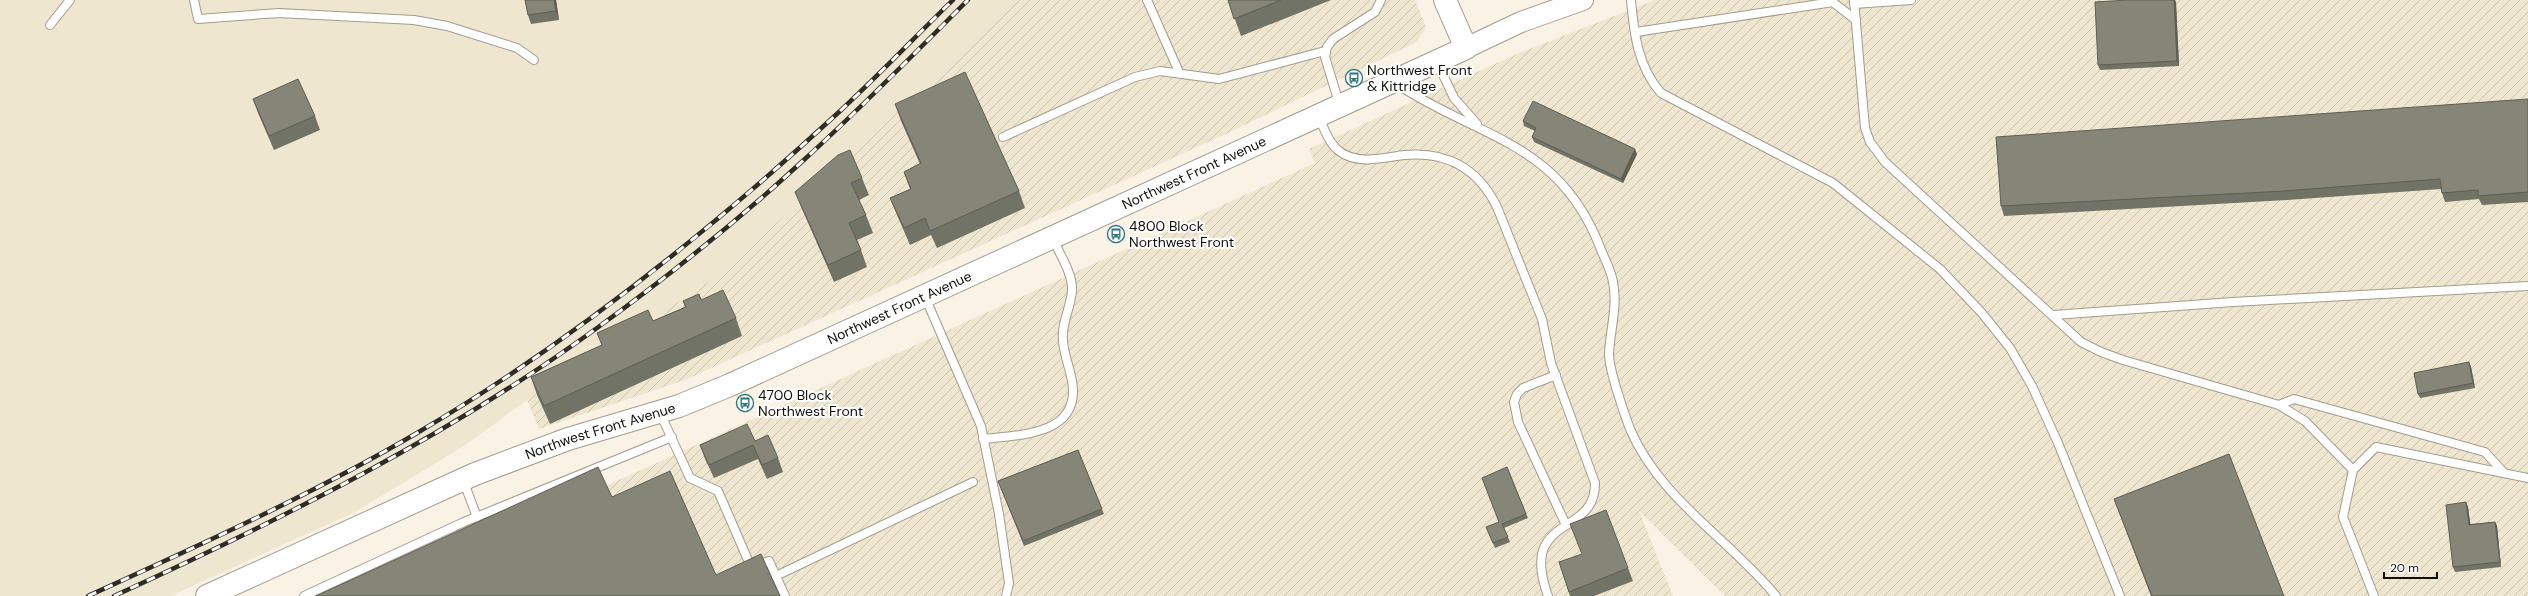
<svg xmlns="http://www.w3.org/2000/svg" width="2528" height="596" font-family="'DM Sans',sans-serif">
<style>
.built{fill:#efe6d0}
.industrial{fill:url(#industrial-furrows)}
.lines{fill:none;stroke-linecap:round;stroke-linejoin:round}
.service-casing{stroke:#a29c8e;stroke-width:10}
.tertiary-casing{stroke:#a29c8e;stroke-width:22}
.secondary-casing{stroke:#a29c8e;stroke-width:24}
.service{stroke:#fff;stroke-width:8}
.tertiary{stroke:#fff;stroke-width:20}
.secondary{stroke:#fff;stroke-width:22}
.rail-casing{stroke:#2f2c26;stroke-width:4.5}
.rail{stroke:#fff;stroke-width:3;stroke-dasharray:9;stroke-linecap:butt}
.wall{fill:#727367}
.shaded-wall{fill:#5d5e54}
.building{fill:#858678;stroke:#5d5e54}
.labels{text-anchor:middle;stroke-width:4;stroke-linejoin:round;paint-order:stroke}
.poi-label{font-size:14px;fill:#100e09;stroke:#fff;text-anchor:start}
.street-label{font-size:14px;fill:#100e09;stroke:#fff}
</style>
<defs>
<pattern id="industrial-furrows" width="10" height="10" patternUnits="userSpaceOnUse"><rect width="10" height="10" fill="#efe6d0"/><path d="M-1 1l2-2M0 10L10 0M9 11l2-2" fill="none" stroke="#ccc4b1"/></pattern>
</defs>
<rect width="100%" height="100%" fill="#faf3e5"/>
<path class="built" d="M0,0h1014l-170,163 -128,114 -189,123 -63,46 -109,66 -184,84h-171z"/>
<g class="industrial">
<path d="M1014,0h401l11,27 -9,15 -191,92 -541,246 -146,49 -12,-29 189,-123 128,-114z"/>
<path d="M1655,0h873v596h-803l-86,-85 34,85h-1309l951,-433 -6,-14 203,-93z"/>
</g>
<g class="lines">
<g class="service-casing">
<g id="service">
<path d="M194,0l4,19 81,-6 135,7 33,6 70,22 17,12"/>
<path d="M1147,0l32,72"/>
<path d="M1631,0c3,34 7,67 30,93l172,90 107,86 41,43 29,36 22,38 26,57 62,153"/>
<path d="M1830,0l26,20"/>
<path d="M1854,0l11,128 5,14 15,20 196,180 20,10 22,8 156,45 26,16 48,49"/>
<path d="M1854,4l57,-4"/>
<path d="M50,25l20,-25"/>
<path d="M1636,32l197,-30"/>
<path d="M1437,62l17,36 23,26"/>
<path d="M1395,83c84,56 163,57 205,164 4,11 11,23 13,35 5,24 -3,48 -4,72 0,16 15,59 21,75 30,70 99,110 146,167"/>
<path d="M1340,106l-15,-49 2,-10 6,-8 42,-27 6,-12"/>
<path d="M1319,117c5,12 10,26 20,34 18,14 44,7 65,4 42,-4 74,13 93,52l45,112 9,44 44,120c1,55 -77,30 -47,113"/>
<path d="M1003,137l132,-60 25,-6 59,8 106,-28"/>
<path d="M925,297l56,129 18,88 10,69 -3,13"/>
<path d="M2054,315l179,-13 295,-16"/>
<path d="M1556,375l-33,13 -6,6 -3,8 4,20 48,103"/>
<path d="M2279,405l15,-6 191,53 19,21"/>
<path d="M660,413l30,65 28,13 33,76 18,-6 16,35"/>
<path d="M983,439c34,-4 92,-3 90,-50 -1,-17 -9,-32 -10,-48 -2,-18 8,-33 9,-51 1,-16 -13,-37 -19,-51"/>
<path d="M463,480l14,37"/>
<path d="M776,576l197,-94"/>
<path d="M304,596l160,-74 208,-85"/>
<path d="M2374,596l-31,-79 10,-47 23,-23 152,31"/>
</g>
</g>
<g class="tertiary-casing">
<path id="tertiary" d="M1466,48l55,-26 62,-22"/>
</g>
<g class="secondary-casing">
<g id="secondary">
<path id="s1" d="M207,596l268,-122 93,-35 111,-33 51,-21 736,-337 -21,-48"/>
</g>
</g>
<use href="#service" class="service"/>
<use href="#tertiary" class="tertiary"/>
<use href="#secondary" class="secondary"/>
<g class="rail-casing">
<g id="rail">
<path d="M88,596c112,-51 223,-101 329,-163 153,-90 292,-201 422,-321 39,-36 76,-75 114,-112"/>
<path d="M114,596c168,-77 333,-159 483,-268 73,-53 143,-109 209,-170 56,-51 109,-105 162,-158"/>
</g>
</g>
<use href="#rail" class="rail"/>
</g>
<g class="wall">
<path d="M525,0h31l3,20 -28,4 -3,-9z"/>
<path d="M1228,0h103l-90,36z"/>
<path d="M2128,0h47l1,3 3,63 -79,4 -2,-5z"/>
<path d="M253,99l62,17 5,14 -46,20 -16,-37z"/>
<path d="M2528,99v103l-46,3 -3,-6 -34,3 -3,-9 -1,-4 -154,11 -283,16 -3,-10z"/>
<path d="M895,104l124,87 6,17 -88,40 -6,-13 -21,10 -13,-30 -7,-17 20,-9 -6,-17 16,-8 -19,-43z"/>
<path d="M1523,121l114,33 -14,29 -89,-41 -2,-5 3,-6 -11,-5z"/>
<path d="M862,178l7,17 -10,5 7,15 7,18 -16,7 4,10 6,17 -33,15 -32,-73 -7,-17z"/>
<path d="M701,300l35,18 6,18 -192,88 -13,-29 -6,-18 71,-32 -5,-12 56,-12 32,-14 -2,-6z"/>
<path d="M2469,362l2,5 4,21 -55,10 -2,-4z"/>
<path d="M755,441l23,17 5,14 -16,7 -9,-20 -44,19 -9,-19 -5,-14z"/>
<path d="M1078,450l26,64 -80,32 -26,-65z"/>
<path d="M1507,467l21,51 -24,10 6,14 -15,6 -9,-21 13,-5z"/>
<path d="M2114,499l170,97h-133z"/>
<path d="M2466,502l2,5 2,17 25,-2 2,4 4,41 -46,5 -2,-5z"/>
<path d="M1559,562l69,6 5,13 -39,15h-24z"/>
</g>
<g class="shaded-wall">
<path d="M554,0h2l3,20 -3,-9z"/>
<path d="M2174,0h1l1,3 3,63 -2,-5z"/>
<path d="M1635,149l2,5 -14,29 -2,-4z"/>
<path d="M2469,362l2,5 4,21 -2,-5z"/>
<path d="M2466,502l2,5 3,22 -2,-4z"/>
<path d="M2495,522l2,4 4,41 -1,-5z"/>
</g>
<g class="building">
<path d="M525,0h29l2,11 -28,4z"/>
<path d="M1228,0h53l-47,19z"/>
<path d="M2128,0h46l3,61 -79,4 -3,-63z"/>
<path d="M965,72l54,119 -89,40 -5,-13 -21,10 -14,-30 21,-9 -7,-17 17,-9 -26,-59z"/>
<path d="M298,79l17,37 -46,20 -16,-37z"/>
<path d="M2528,99v93l-50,4v-6l-36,3 -2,-14 -156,12 -283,15 -5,-69z"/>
<path d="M1533,101l102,48 -14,30 -89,-42 4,-9 -13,-7z"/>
<path d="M850,150l12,28 -11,5 15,32 -17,8 12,27 -33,15 -33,-73 43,-37z"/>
<path d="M723,290l13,28 -192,88 -13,-29 71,-32 -5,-12 51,-23 5,11 33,-14 -3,-6 16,-7 2,6z"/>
<path d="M2469,362l4,21 -55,11 -4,-21z"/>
<path d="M747,424l8,17 13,-6 10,23 -16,7 -9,-20 -44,20 -9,-20z"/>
<path d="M1078,450l24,59 -79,32 -25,-60z"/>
<path d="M2229,454l55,142h-132l-38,-97z"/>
<path d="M598,467l14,30 58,-26 46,104 45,-21 19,42h-464z"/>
<path d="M1507,467l19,47 -24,10 6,13 -15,6 -7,-16 13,-5 -17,-44z"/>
<path d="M2466,502l3,23 26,-3 5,40 -47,5 -7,-62z"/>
<path d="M1606,510l22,58 -59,24 -10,-30 23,-8 -12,-30z"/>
</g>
<defs>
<g id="bus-ring" transform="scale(0.9)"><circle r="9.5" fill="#fff" stroke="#2b757b" stroke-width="1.5"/><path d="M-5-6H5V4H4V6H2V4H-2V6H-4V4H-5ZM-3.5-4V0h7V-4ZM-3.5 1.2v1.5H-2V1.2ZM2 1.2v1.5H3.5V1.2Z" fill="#2b757b"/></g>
</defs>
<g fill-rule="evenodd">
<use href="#bus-ring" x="1354" y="78"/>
<use href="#bus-ring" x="1116" y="234"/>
<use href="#bus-ring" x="745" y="403"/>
</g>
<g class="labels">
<g class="poi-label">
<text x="1367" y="75">Northwest Front<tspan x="1367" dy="16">&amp; Kittridge</tspan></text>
<text x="1129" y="231">4800 Block<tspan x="1129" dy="16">Northwest Front</tspan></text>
<text x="758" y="400">4700 Block<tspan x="758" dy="16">Northwest Front</tspan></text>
</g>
<g class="street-label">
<text dy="5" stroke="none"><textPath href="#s1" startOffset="1075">Northwest Front Avenue</textPath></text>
<text dy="5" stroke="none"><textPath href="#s1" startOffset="751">Northwest Front Avenue</textPath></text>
<text dy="5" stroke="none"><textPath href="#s1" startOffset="427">Northwest Front Avenue</textPath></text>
</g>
</g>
<path d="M2384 572v6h53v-6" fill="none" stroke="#100e09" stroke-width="2"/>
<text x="2390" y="572" font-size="12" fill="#100e09" stroke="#ffffff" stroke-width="3" paint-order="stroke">20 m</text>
</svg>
